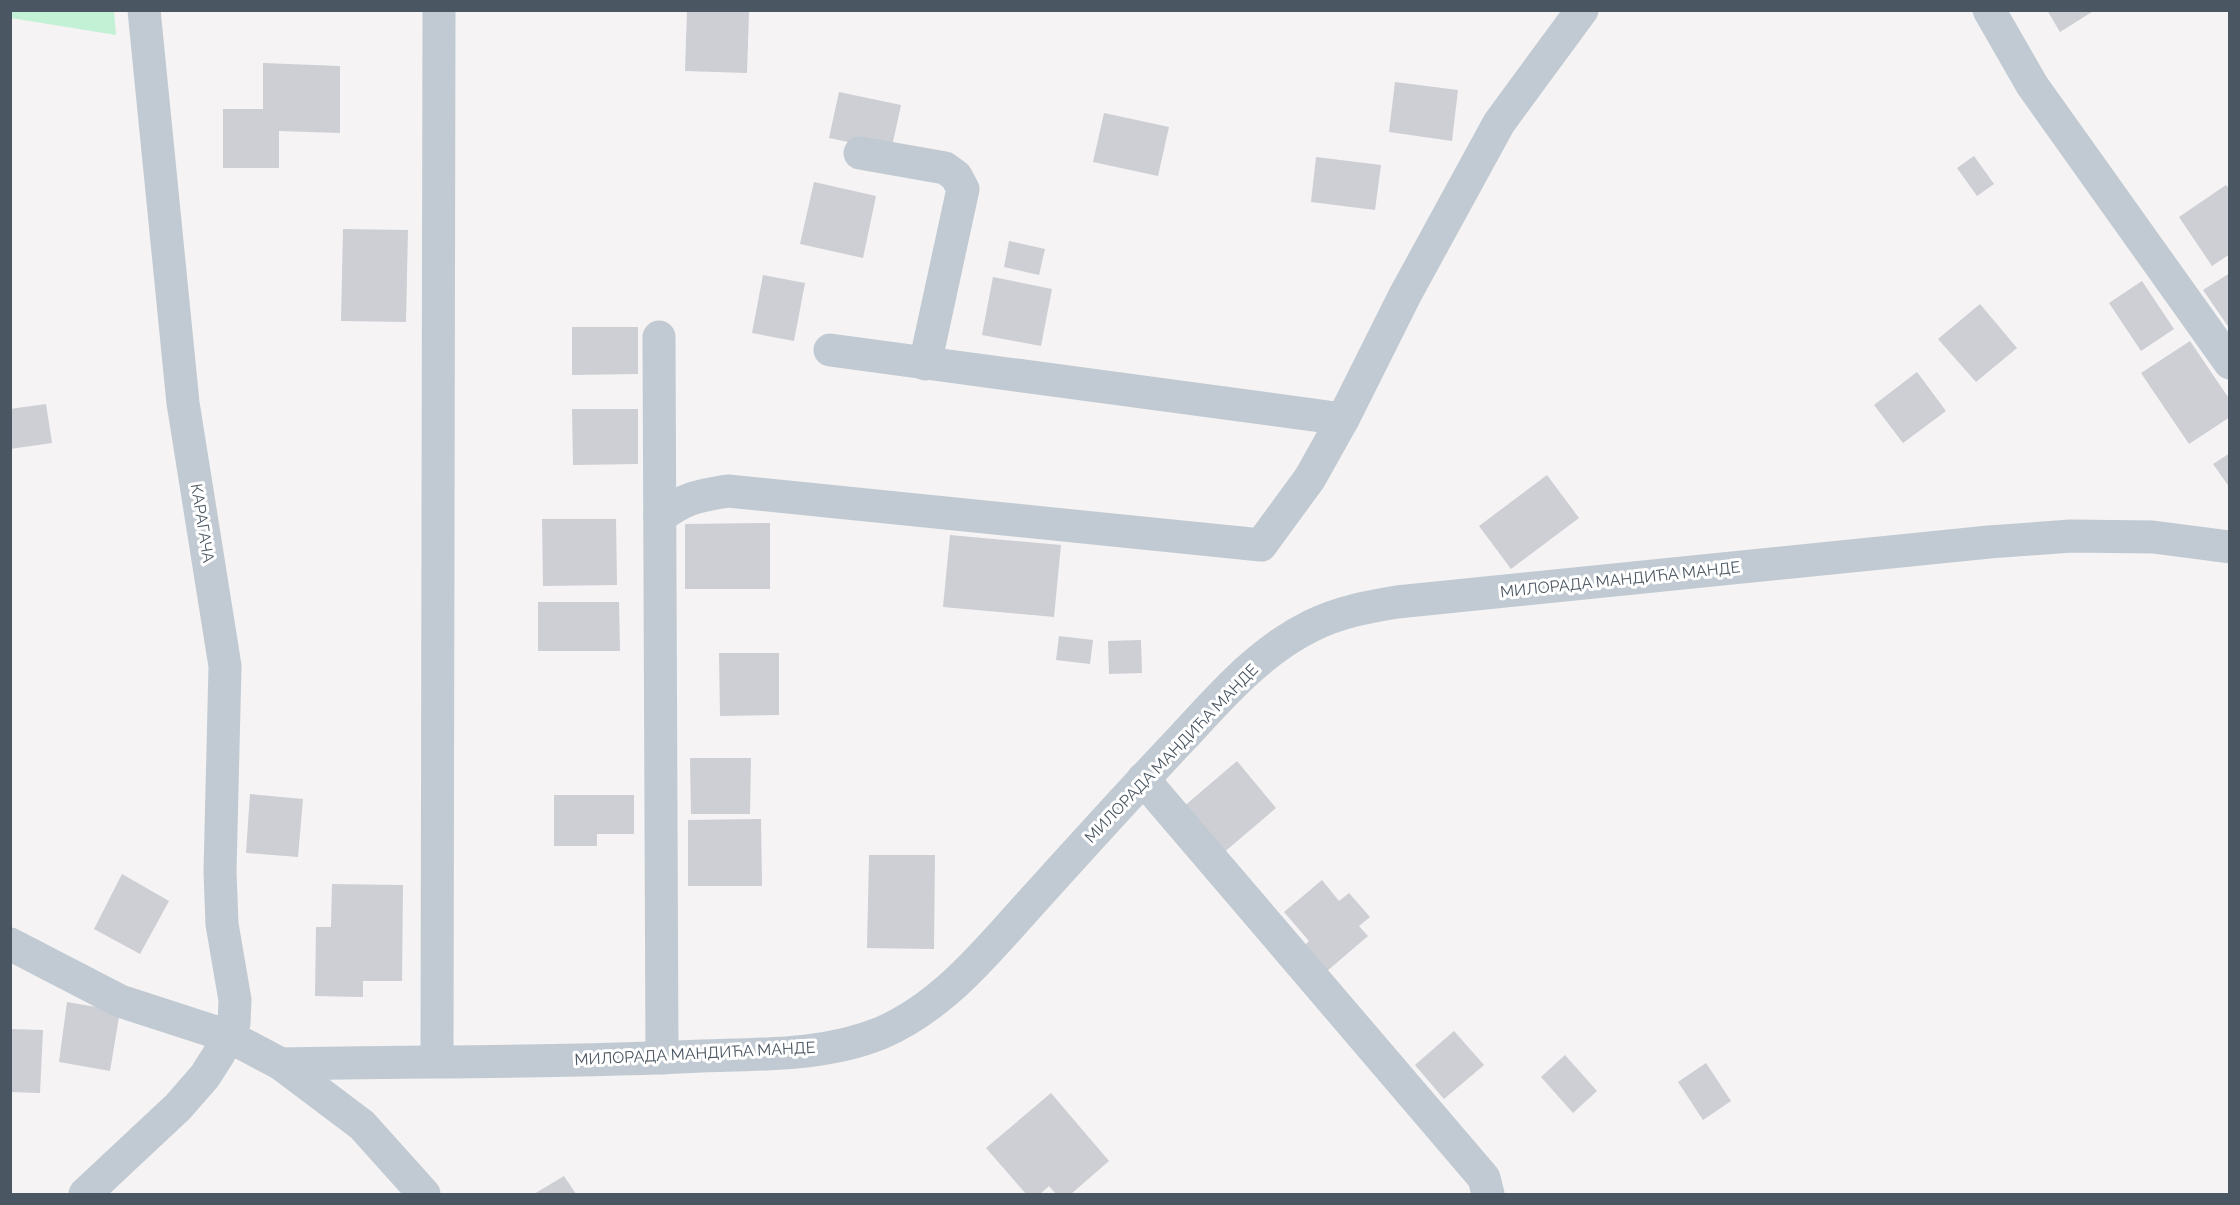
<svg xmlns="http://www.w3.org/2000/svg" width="2240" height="1205" font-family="Raleway,sans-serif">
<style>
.green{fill:#c3f1d5}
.building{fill:#cdcfd5}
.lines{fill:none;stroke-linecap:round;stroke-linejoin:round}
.minor{stroke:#c1cad2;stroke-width:33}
.labels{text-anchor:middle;stroke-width:6;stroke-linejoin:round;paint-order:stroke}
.street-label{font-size:16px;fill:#4a5661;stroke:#fff}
</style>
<rect width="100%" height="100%" fill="#f5f3f3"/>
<path class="green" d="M10,11h104l2,24 -105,-17z"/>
<g class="building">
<path d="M687,10l62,2 -2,61 -62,-2z"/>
<path d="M2047,10h48l-35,22z"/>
<path d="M263,63l77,3v67l-61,-2v37h-56v-59h40z"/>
<path d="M1395,82l63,8 -6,51 -63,-9z"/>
<path d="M839,92l62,13 -10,46 -62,-13z"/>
<path d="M1104,113l65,14 -11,49 -65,-14z"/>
<path d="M1974,156l20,28 -17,12 -20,-28z"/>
<path d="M1316,157l65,8 -6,45 -64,-8z"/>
<path d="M814,182l62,14 -13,62 -63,-14z"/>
<path d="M2226,185l4,5v64l-18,12 -33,-49z"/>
<path d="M343,229l65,1 -2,92 -65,-1z"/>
<path d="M1009,241l36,8 -6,26 -35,-8z"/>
<path d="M2230,273v56l-27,-39z"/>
<path d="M763,275l42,8 -11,58 -42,-8z"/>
<path d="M993,277l59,12 -11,57 -59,-11z"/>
<path d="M2142,281l32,48 -33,22 -32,-48z"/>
<path d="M1980,304l37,44 -41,34 -38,-43z"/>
<path d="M572,327h66v47l-66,1z"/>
<path d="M2190,341l40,59v17l-41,27 -48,-71z"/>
<path d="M1917,372l29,39 -43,32 -29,-38z"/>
<path d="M46,404l6,39 -42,6v-40z"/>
<path d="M572,409h66v55l-65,1z"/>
<path d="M2230,453v35l-17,-24z"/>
<path d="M1547,475l32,43 -68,51 -32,-43z"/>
<path d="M542,519h74l1,66 -74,1z"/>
<path d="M770,523v66h-85v-65z"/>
<path d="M950,535l111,10 -7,72 -111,-10z"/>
<path d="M538,602h81l1,49h-82z"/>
<path d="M1059,636l34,4 -3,24 -34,-4z"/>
<path d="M1141,640l1,33 -33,1 -1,-33z"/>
<path d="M719,653h60v62l-59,1z"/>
<path d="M690,758h61l-1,56h-59z"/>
<path d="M1237,761l39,47 -54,46 -40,-46z"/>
<path d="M250,794l53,5 -5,58 -52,-4z"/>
<path d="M554,795h80v39h-37v12h-43z"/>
<path d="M761,819l1,67h-74v-66z"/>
<path d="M869,855h66l-1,94 -67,-1z"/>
<path d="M122,874l47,27 -29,53 -46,-25z"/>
<path d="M1322,880l17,21 10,-8 21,24 -11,9 9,10 -48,41 -22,-26 11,-10 -25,-29z"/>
<path d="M332,884l71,1 -1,96h-39v16l-48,-1 1,-69h15z"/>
<path d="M67,1002l53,9 -10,60 -51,-9z"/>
<path d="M10,1029l33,1 -3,63 -30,-1z"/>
<path d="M1454,1031l30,34 -40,34 -29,-34z"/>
<path d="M1565,1055l32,36 -24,22 -32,-36z"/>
<path d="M1706,1063l25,38 -28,19 -25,-38z"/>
<path d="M1051,1093l58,68 -38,33h-15l-7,-8 -9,8h-14l-40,-46z"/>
<path d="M564,1176l12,18h-42z"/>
</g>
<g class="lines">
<g class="minor">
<path d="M1989,10l43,75 198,278"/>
<path d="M860,153l85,15 11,8 7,13 -38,175"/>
<path d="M659,337l3,721"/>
<path d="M830,350l513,69"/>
<path d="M660,517c24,-19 37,-21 68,-26l533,54 49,-67 33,-59 62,-124 94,-172 83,-113"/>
<path d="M1143,779l341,399 4,16"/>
<path d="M10,944l110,57 108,35 53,28 81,61 62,69"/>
<path d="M437,1061l2,-1051"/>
<path d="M281,1064c140,-3 281,-1 421,-8 59,-2 123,0 179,-23 56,-24 98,-72 137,-116 55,-61 110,-122 166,-181 38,-41 76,-85 127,-110 28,-14 56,-19 86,-24l592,-60 82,-6 82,1 77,10"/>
<path d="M85,1194l93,-87 27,-31 14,-22 15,-31 1,-23 -13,-76 -2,-52 5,-206 -42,-263 -39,-393"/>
</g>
</g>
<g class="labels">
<g class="street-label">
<text transform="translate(203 523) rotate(81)" y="6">КАРАГАЧА</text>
<text transform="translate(1620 579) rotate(-6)" y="6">МИЛОРАДА МАНДИЋА МАНДЕ</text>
<text transform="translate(1171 753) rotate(-46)" y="6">МИЛОРАДА МАНДИЋА МАНДЕ</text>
<text transform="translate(695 1053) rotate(-3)" y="6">МИЛОРАДА МАНДИЋА МАНДЕ</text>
</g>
</g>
<rect width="2240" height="1205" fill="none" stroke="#4a5661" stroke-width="24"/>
</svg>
